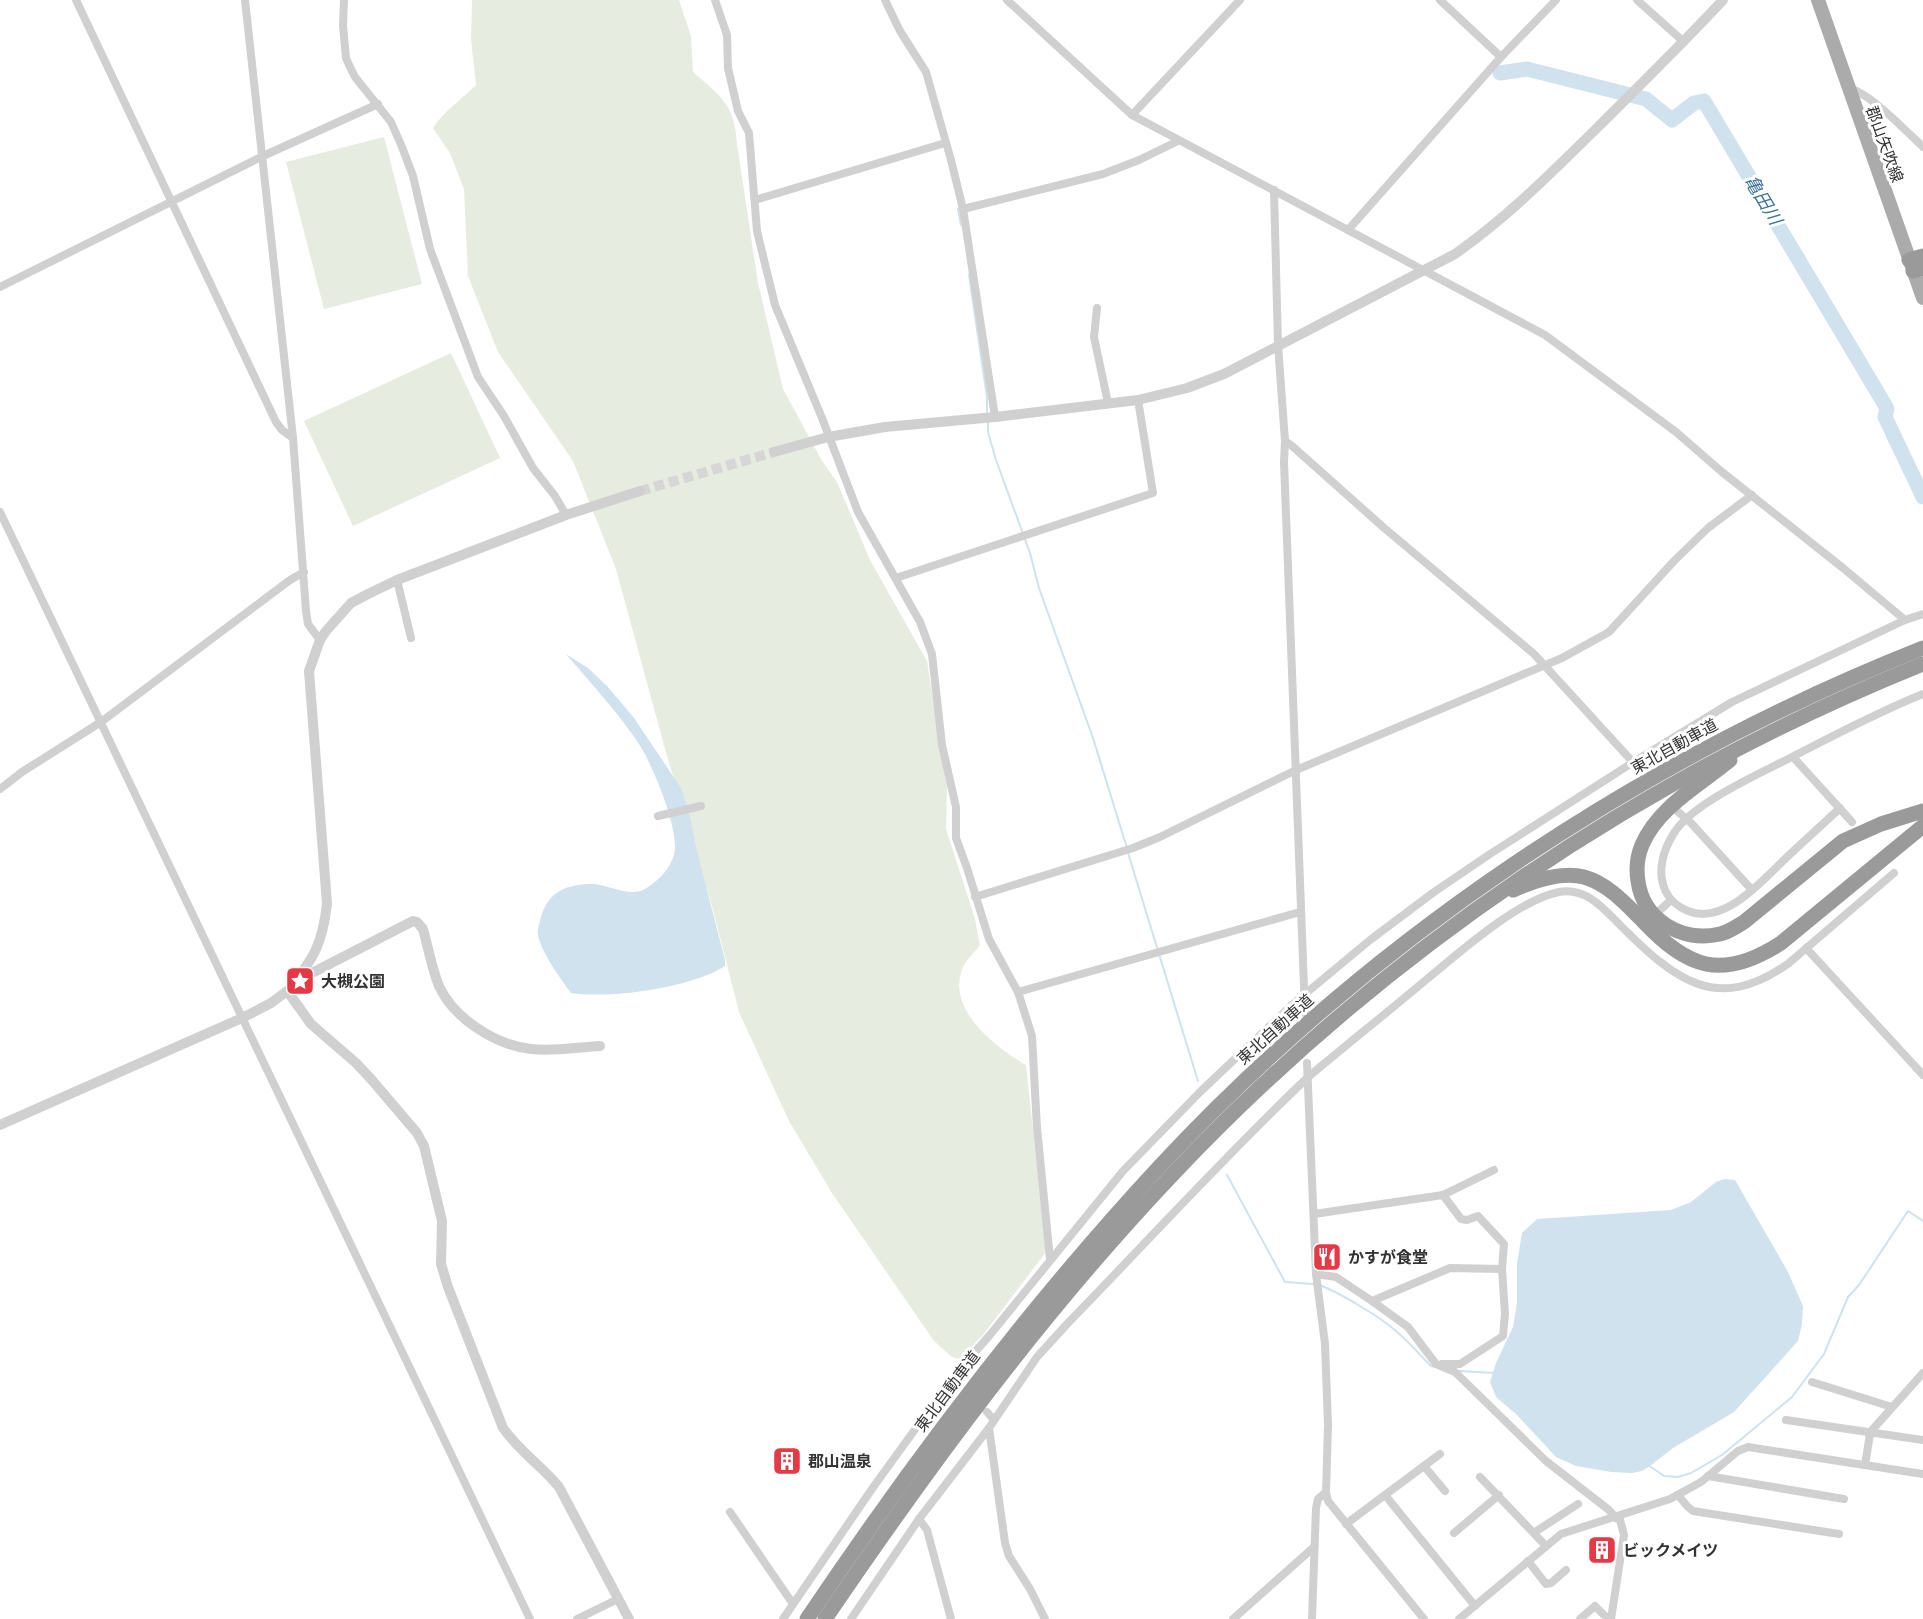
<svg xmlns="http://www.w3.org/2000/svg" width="1923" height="1619" font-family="'DejaVu Sans','Noto Sans JP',sans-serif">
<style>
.green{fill:#e6ecdf}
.water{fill:#cfe2ee}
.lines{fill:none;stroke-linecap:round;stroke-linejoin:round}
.stream{stroke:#cfe2ee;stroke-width:2}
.river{stroke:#cfe2ee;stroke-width:15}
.tertiary-tunnel{stroke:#d6d6d6;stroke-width:10;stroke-dasharray:10 5;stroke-linecap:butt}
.minor{stroke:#d0d0d0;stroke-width:8}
.tertiary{stroke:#d0d0d0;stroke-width:10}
.primary{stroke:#ababab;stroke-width:14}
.motorway{stroke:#9a9a9a;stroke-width:15}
.labels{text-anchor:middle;stroke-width:6;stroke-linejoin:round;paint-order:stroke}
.street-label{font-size:16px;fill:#333;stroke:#fff}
.poi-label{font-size:16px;font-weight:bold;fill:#333;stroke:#fff;text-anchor:start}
.water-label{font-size:18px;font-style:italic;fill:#3f7597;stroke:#fff}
</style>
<rect width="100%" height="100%" fill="#fff"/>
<g class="green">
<path d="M472,0h207l12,36 2,36c28,24 42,33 44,72l21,139 25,106 39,72 15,21 33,78 57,101 20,126 -1,42 29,90 5,26c-5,7 -14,15 -17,22 -18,42 32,80 63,98l20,187 -63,83 -24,24 -7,-2 -18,-16 -102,-148 -43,-72 -50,-109 -27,-106 -47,-157 -49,-180 -43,-108 -75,-109 -30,-76 -4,-87 -14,-36 -17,-25c11,-17 29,-29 43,-43l-5,-46z"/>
<path d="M384,137l38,147 -98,25 -38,-147z"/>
<path d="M451,353l49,105 -147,68 -49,-105z"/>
</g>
<g class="water">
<path d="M566,654l22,14 19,18 27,32 47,70 10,32 4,23 30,117v6c-34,22 -114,33 -154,27 -10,-14 -31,-42 -33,-59 -1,-4 1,-9 2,-13 6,-27 23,-36 49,-37 17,-1 38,13 54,6 15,-8 31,-24 32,-42 1,-27 -24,-88 -40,-110 -21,-30 -46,-57 -69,-84z"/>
<path d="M1725,1179l10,1 53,92 15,34 -1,18 -4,17 -64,71 -61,36 -23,18 -8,5 -10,2 -21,-1 -35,-6 -20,-9 -40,-43 -20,-17 -6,-15 6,-19 17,-36 4,-24v-39l5,-31 15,-14 134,-9 20,-8 25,-20z"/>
</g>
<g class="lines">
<g class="stream">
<path d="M960,208l-2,1 3,16"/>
<path d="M969,275l18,122v18"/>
<path d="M988,420v12l8,28 34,93 9,35 54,150 34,110"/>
<path d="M1128,853l70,228"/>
<path d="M1227,1175l58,107 28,2"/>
<path d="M1319,1285c18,6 63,33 78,47 12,10 22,22 34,34l4,1"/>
<path d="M1459,1371l36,2"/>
<path d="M1648,1465l16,11 14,1 13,-4 31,-18 70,-58 32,-43 24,-57 11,-12 49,-74 15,10"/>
</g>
<path class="river" d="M1500,73l27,-4 119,30 26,21 22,-17 10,-2 181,304 2,4 -2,8 38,80"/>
<path class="tertiary-tunnel" d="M640,491l134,-39"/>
<g class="minor">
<path d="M76,0l200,422 6,8 11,8"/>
<path d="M245,0l48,438 13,173 2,13 12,16"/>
<path d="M344,0l-1,26 3,32 3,7 6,12 36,45 11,25 11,29 17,73 48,128 26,39 29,52 22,28 11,19"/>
<path d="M715,0l12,35 1,33 10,43 11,22 8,98 18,74 47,113 36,94 62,110 12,32 10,91 14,62v31l11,30 22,71 29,53 14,44 5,92 13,131"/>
<path d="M885,0l15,31 26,41 25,88 12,49 32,208"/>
<path d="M1007,0l125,115 413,220 131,97 46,40 121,96 62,52"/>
<path d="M1440,0l61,57"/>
<path d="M1637,0l47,42"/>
<path d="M1848,88c21,4 58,43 75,59"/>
<path d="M1132,115l108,-115"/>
<path d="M1274,190l4,155 7,96 -1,21 21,551"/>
<path d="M755,200l190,-57"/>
<path d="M963,209l140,-35 36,-14 39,-19"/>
<path d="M1348,230l153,-173 55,-57"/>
<path d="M0,287l263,-131 115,-52"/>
<path d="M1097,308l-3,29 14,66"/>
<path d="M1285,441l6,4 92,82 151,127 107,117"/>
<path d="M0,512l530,1107"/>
<path d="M896,578l257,-85 -15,-93"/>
<path d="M397,580l14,58"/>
<path d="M1793,757l59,65"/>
<path d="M0,789l22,-17 79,-50 189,-142 14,-8"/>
<path d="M1840,808c-18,17 -36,33 -54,50 -23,22 -62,68 -98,53 -10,-4 -19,-12 -23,-21 -8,-19 -2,-40 9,-57 19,-30 85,-59 118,-76 43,-22 86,-45 131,-63"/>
<path d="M1676,810l15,13 61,67"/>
<path d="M658,816l43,-10"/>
<path d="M975,897l158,-49 27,-11 136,-67 266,-112 47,-26 65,-71 34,-33 44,-33"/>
<path d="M1658,912l13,-12"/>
<path d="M1806,948l117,127"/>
<path d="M1018,992l282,-80"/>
<path d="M1307,1063l9,211 9,70 3,81 -2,67 -8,7 -2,9 -4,111"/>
<path d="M1443,1195l18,24 6,1 11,-4 26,28 -2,25"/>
<path d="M1314,1214l129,-19 51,-25"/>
<path d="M1316,1274l20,3 36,24 36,26 28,37 19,8 91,89 63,49 7,8"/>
<path d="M1372,1301l78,-33 52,1 3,45 -2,22 -43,28h-18"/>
<path d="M1812,1382l80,25"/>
<path d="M987,1412l6,7"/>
<path d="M1786,1420l137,20"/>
<path d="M989,1428l16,115 4,13 21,33 15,30"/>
<path d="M1865,1465l5,-31 3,-5 50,-56"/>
<path d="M1424,1466l21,25"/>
<path d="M1708,1476l136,23"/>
<path d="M1480,1477l66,69"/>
<path d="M1326,1492l2,9 96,118"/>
<path d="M1385,1495l90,111"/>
<path d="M1678,1495l9,11 6,5 146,23"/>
<path d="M730,1512l63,92"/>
<path d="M919,1519l8,11 24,89"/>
<path d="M1346,1524l94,-70"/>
<path d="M1535,1532l43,-28"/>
<path d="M1454,1533l45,-38"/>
<path d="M1528,1561l18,23 5,-1 15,-13"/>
<path d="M577,1619l41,-20"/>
<path d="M783,1619l91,-133 79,-109 36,-41 134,-165 78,-80 92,-87 77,-64 64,-48 56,-38 142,-91 100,-61 173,-82 18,-6"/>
<path d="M851,1619l68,-100 70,-91 48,-71 31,-34c79,-81 155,-165 237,-243 14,-13 29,-24 43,-36 27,-22 53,-43 79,-65 33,-27 91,-79 132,-87 27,-5 44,16 62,34 53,53 96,89 168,37l105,-90"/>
<path d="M1233,1619l81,-72"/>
<path d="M1459,1619l102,-85 109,-35 31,-17 37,-31 10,-4 175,27"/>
<path d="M1580,1619l15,-13 13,13"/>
<path d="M1611,1619l13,-84 -5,-19"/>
</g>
<g class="tertiary">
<path d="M774,452l54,-15 57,-10 110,-10 143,-17 49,-12 37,-14 231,-120c54,-38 96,-81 143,-127 42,-42 84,-83 125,-127"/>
<path d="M0,1125l242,-107 29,-15 39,-29 103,-53 4,1 6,7c5,18 9,40 16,57 15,33 57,59 92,63 22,3 47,-2 69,-3"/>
<path d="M629,1619l-70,-132c-17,-21 -40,-36 -56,-59l-55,-141 -7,-23 1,-43 -18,-75 -7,-13 -46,-54 -15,-16 -45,-39 -23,-32c25,-34 34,-45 39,-88l-18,-233 11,-31 6,-9 25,-28 17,-9 29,-14 169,-65 74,-24"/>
</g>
<path class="primary" d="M1818,0l105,298"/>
<g class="motorway">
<path d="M1909,260l14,-4"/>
<path d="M1913,271l10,-3"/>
<path d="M1730,760c-30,25 -72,47 -88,85 -5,12 -6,24 -4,36 5,39 44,62 82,53 9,-2 16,-7 24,-12l99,-81 38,-17 42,-13"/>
<path d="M1513,890c21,-9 48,-19 71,-13 24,7 41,26 58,43 46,49 80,61 139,23l142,-117"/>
<path d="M807,1619c107,-159 222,-312 353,-453 211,-226 475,-404 763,-518"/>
<path d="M825,1619c106,-156 218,-308 348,-445 210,-222 467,-396 750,-510"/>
</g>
</g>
<defs>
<g id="sight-square" transform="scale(1.5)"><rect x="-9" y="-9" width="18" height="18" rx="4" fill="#e63946" stroke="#fff"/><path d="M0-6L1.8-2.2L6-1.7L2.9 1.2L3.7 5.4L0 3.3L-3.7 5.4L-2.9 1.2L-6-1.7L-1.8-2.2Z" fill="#fff"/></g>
<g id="restaurant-square" transform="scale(1.5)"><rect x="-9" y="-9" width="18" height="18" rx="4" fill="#e63946" stroke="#fff"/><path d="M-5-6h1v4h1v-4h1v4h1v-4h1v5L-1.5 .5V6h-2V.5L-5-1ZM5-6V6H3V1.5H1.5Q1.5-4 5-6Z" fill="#fff"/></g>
<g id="building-square" transform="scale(1.5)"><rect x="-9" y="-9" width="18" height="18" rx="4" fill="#e63946" stroke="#fff"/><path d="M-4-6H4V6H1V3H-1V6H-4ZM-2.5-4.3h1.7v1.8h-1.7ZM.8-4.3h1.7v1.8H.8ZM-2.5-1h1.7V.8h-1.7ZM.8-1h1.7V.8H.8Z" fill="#fff"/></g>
</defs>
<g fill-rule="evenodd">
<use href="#sight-square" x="300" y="981"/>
<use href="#restaurant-square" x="1327" y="1257"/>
<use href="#building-square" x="787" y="1461"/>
<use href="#building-square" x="1602" y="1550"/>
</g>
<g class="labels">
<g class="street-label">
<text transform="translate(1885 144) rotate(70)" y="6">郡山矢吹線</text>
<text transform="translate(1674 746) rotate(-29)" y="6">東北自動車道</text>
<text transform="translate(1275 1029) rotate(-42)" y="6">東北自動車道</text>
<text transform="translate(947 1391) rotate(-53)" y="6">東北自動車道</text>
</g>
<g class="poi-label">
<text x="321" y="987">大槻公園</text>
<text x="1348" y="1263">かすが食堂</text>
<text x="808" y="1467">郡山温泉</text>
<text x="1623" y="1556">ビックメイツ</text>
</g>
<g class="water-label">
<text transform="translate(1763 200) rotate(59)" y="6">亀田川</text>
</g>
</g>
</svg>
